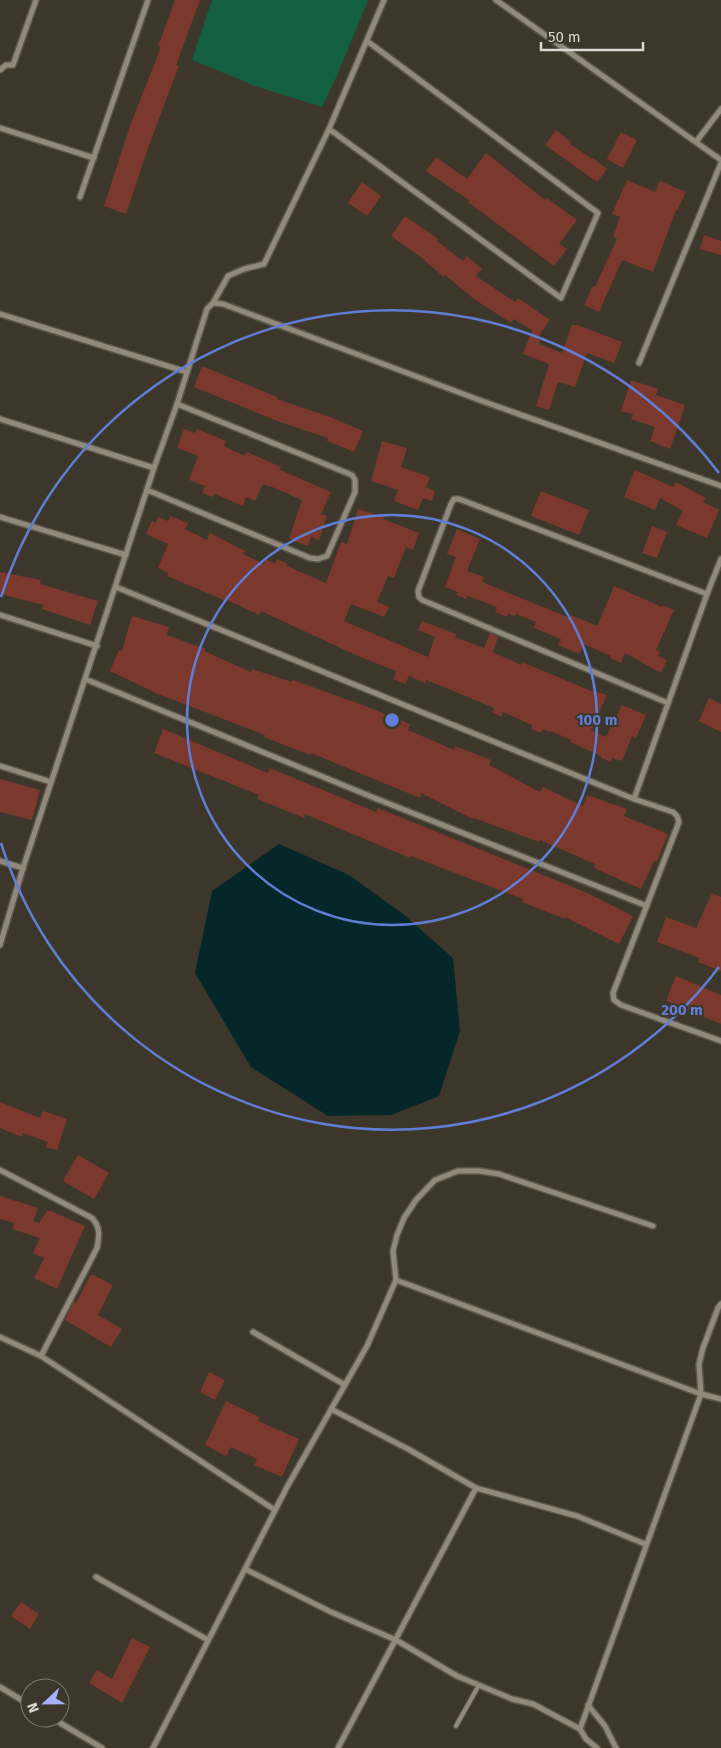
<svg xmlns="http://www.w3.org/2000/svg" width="721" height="1748" font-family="'Fira Sans',sans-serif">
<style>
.green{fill:#126040}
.water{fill:#05272a}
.building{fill:#7b382c}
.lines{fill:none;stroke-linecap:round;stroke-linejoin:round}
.service-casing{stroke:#5a564c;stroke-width:6}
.minor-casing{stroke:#5a564c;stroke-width:8}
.service{stroke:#918a7c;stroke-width:4}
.minor{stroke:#918a7c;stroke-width:5}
.ring{fill:none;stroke:#607ed6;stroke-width:2.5}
.centre{fill:#607ed6;stroke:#3d372b;stroke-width:2.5}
.ring-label{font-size:15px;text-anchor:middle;font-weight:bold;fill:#607ed6;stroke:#3d372b;stroke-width:4;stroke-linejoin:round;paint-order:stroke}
</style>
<rect width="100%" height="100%" fill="#3d372b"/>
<path class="green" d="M212,0h156l-29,71 -17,36 -67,-21 -63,-26z"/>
<path class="water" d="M279,844l70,31 54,39 50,44 7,73 -21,65 -48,19 -63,1 -77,-49 -56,-94 17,-82z"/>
<g class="building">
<path d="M175,0h25l-24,65 3,1 -30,79 -23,69 -22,-8 26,-80 31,-79 -3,-1z"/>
<path d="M556,130l15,12 -1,2 22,15 1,-1 14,11 -10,13 -52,-37z"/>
<path d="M621,132l16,8 -14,28 -16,-9z"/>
<path d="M486,153l59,47 2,-2 30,22 -18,24 8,5 -13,17 -86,-64 1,-2 -43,-29 10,-14 31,22z"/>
<path d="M627,180l28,12 5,-11 26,11 -9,19 -1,-1 -23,62 -31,-12 -23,52 -15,-7 9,-19 2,1 22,-48 -4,-2 7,-20 -8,-3z"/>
<path d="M362,182l19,14 -14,20 -19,-13z"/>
<path d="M405,216l26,18 7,5 -1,2 26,20 4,-5 15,13 -6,7 39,26 3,-4 32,22 -13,19 3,1 -1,4 23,9 10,-28h5l45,17 -8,21 -27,-10 -12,34 -17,-5 -9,28 -13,-4 13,-42 -26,-10 9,-24 -18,-11 -3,4 -37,-24 -29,-24 -1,2 -19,-16v-1l-34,-24z"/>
<path d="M704,235l17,6v14l-21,-6z"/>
<path d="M202,366l75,31v2l53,18 33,14 -9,21 -27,-11 1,-3 -48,-16 -86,-35z"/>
<path d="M631,380l27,9 -2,6 29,10 -15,44 -20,-8 5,-14 -24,-8 2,-5 -12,-3z"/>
<path d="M184,429l11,4 2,-4 29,12 -2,5 21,10 2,-4 34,15 -1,3 51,22 -10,22 6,2 -8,24 -8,-3 -3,9 -19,-7 13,-39 -32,-14v1l-7,-3 -8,17 -9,-4 -3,9 -28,-12 -2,3 -11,-4 3,-7 -16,-6 9,-24 -21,-8z"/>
<path d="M382,441l25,7 -6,19 29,10 -4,10 9,4 -3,10 -9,-3 -5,12 -24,-9 4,-11 -27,-9z"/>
<path d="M635,470l38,17 3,-5 30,16 -3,4 16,8 -12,28 -31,-13 7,-14 -23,-13 -5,12 -31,-13z"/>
<path d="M541,491l48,19 -10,25 -48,-19z"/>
<path d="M358,509l26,8 -1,2 36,14 -6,17 -7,-3 -12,31 -6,-2 -11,26 12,5 -5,10 -33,-13 -7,17 84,36 7,-20 -17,-7 4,-9 34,13 -1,3 29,11 6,-15 8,4 -5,15 28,13 1,-3 74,31 1,-1 10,3 -16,35 15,7 16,-32 24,10 -10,23 -4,-2 -10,25 -10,-3 -1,4 -10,-4v-2l-31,-14 1,-2 -20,-9 -1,1 -7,-3 -2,4 -10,-4 1,-4 -29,-13 -2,5 -9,-5 2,-4 -60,-25 -8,-3 -1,3 -16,-7 -4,8 -12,-5 3,-8 -38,-15 -97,-45 -2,4 -32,-15 -1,1 -59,-25 2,-3 -11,-5 10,-24 -22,-10 6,-13 4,2 2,-6 10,4 2,-5 18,7 -3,6 22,11 3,-7 35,18 -2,3 21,10 2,-5 9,5 2,-5 11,5 -1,2 39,17 15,-41 6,2z"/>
<path d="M652,526l15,6 -10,26 -15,-5z"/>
<path d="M457,529l23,10 -13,32 17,6 -2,5 88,36 1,-3 26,11 17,-40 48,21 1,-2 11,5 -18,40 4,2 -2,4 9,4 -6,13 -36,-20 -4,10 -11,-5 1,-2 -27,-12 -5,10 -21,-9 3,-6 -27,-11 2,-6 -20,-8 -1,2 -7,-2 -1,3 -12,-5 2,-5 -29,-11 -2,3 -10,-4 2,-3 -13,-5 11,-30 -9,-3z"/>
<path d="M0,572l41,8 -1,4 58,17 -8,24 -48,-16 2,-4 -44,-11z"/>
<path d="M132,616l37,11 -2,8 38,14 -1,2 47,21 1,-3 40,13 1,-2 75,27 42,17 -2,6 46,20 1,-4 36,14 -2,5 51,27 3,-5 40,19 4,-11 40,14 -3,7 44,18 -11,28 -3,-1 -13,28 -47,-21 1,-4 -55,-24 -1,2 -65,-24 -1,1 -52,-26 -1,5 -109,-45 -1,2 -46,-18 1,-2 -107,-41 -48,-23 9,-21 3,1z"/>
<path d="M709,698l12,6v28l-22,-11z"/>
<path d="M163,729l105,44 2,-5 106,44 2,-4 207,84 48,24 -14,28 -54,-27v2l-43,-17 1,-3 -112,-43 -1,2 -105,-44 -1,4 -47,-19 2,-4 -105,-42z"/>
<path d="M0,779l40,11 -8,30 -32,-8z"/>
<path d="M712,893l9,4v74l-23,-9 2,-4 -43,-16 9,-25 30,11z"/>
<path d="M676,976l45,19v29l-55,-23z"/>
<path d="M0,1102l40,16 3,-7 24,8 -10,31 -11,-3 2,-5 -25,-9 -1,4 -22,-9z"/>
<path d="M78,1155l31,18 -15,26 -31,-18z"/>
<path d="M0,1196l38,12 -5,13 6,2 8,-12h4l34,15 -28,63 -23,-11 10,-20 -11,-5 7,-15 -28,-9 2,-6 -14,-4z"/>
<path d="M91,1274l22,11 -15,30 24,14 -11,18 -46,-27 9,-19 2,2z"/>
<path d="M209,1372l16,8 -10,20 -15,-8z"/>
<path d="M226,1401l33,16 -1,4 41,18 -17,38 -28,-12 3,-6 -26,-12 -5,9 -21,-11z"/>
<path d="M21,1602l18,12 -9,15 -19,-13z"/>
<path d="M132,1638l18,9 -28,56 -33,-20 8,-13 15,9z"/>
</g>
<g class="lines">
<g class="service-casing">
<path id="service" d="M456,1726l23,-41"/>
</g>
<g class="minor-casing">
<g id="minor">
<path d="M496,0l225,160"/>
<path d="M0,70l6,-5h7l23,-65"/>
<path d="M0,128l94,30"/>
<path d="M329,129l232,169 37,-85 -231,-172"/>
<path d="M696,142l25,-33"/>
<path d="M80,197l68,-197"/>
<path d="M213,303l15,-27 16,-7 20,-5 65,-135 55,-129"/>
<path d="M0,314l187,58"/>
<path d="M639,363l82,-200"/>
<path d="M0,419l154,49"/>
<path d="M147,490l163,68 8,1 9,-3 28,-64v-12l-3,-5 -175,-71"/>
<path d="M0,517l126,38"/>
<path d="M116,587l518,212 39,13 4,4 2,6 -66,171 1,7 7,5 100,36"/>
<path d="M0,615l97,31"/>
<path d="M85,679l287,118 275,109"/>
<path d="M668,703l-246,-103 -3,-3 -1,-6 33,-87 3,-5h5l248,95"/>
<path d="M0,766l51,16"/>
<path d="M634,799l73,-205 14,-35"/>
<path d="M0,861l23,7"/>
<path d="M0,945l23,-77 131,-400 23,-64 30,-95 6,-6 10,1 259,97 239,85"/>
<path d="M0,1170l92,48c9,10 7,18 5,30l-56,108"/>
<path d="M396,1280l-3,-29 4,-16 7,-17 12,-18 19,-20 23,-9h22l19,3 154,52"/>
<path d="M253,1332l92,53"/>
<path d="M0,1337l41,19 234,154"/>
<path d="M331,1409l77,40 68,39 101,28 68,28"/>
<path d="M245,1569l86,43 65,28 61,36 55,23 21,5 47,25 6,10 11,9"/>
<path d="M96,1577l112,63"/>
<path d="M0,1687l30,18"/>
<path d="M588,1705l17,21 11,22"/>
<path d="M52,1718l50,30"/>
<path d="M580,1729l121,-335 20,5"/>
<path d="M153,1748l134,-261 80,-141 29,-66 305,114 -2,-30 4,-16 15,-40 3,-4"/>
<path d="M338,1748l138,-260"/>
</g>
</g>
<use href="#service" class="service"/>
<use href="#minor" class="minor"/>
</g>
<g class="ring">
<circle cx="392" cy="720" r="205"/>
<path d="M719 967A410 410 0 0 1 1 843M1 597A410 410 0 0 1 719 473"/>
</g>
<circle cx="392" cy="720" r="8" class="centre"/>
<g class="ring-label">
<text x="597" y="725">100 m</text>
<text x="682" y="1015">200 m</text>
</g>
<g transform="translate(45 1703) rotate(248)"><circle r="24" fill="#3d372b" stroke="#7d776d"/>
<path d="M0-4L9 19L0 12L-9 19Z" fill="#a7b1fc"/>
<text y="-8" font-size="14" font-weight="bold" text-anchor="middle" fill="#dcd8d1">N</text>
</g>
<path d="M541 42v8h102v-8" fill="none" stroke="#dcd8d1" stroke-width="2.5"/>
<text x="548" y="42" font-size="15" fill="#dcd8d1" stroke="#3d372b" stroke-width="4" paint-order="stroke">50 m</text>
</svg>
